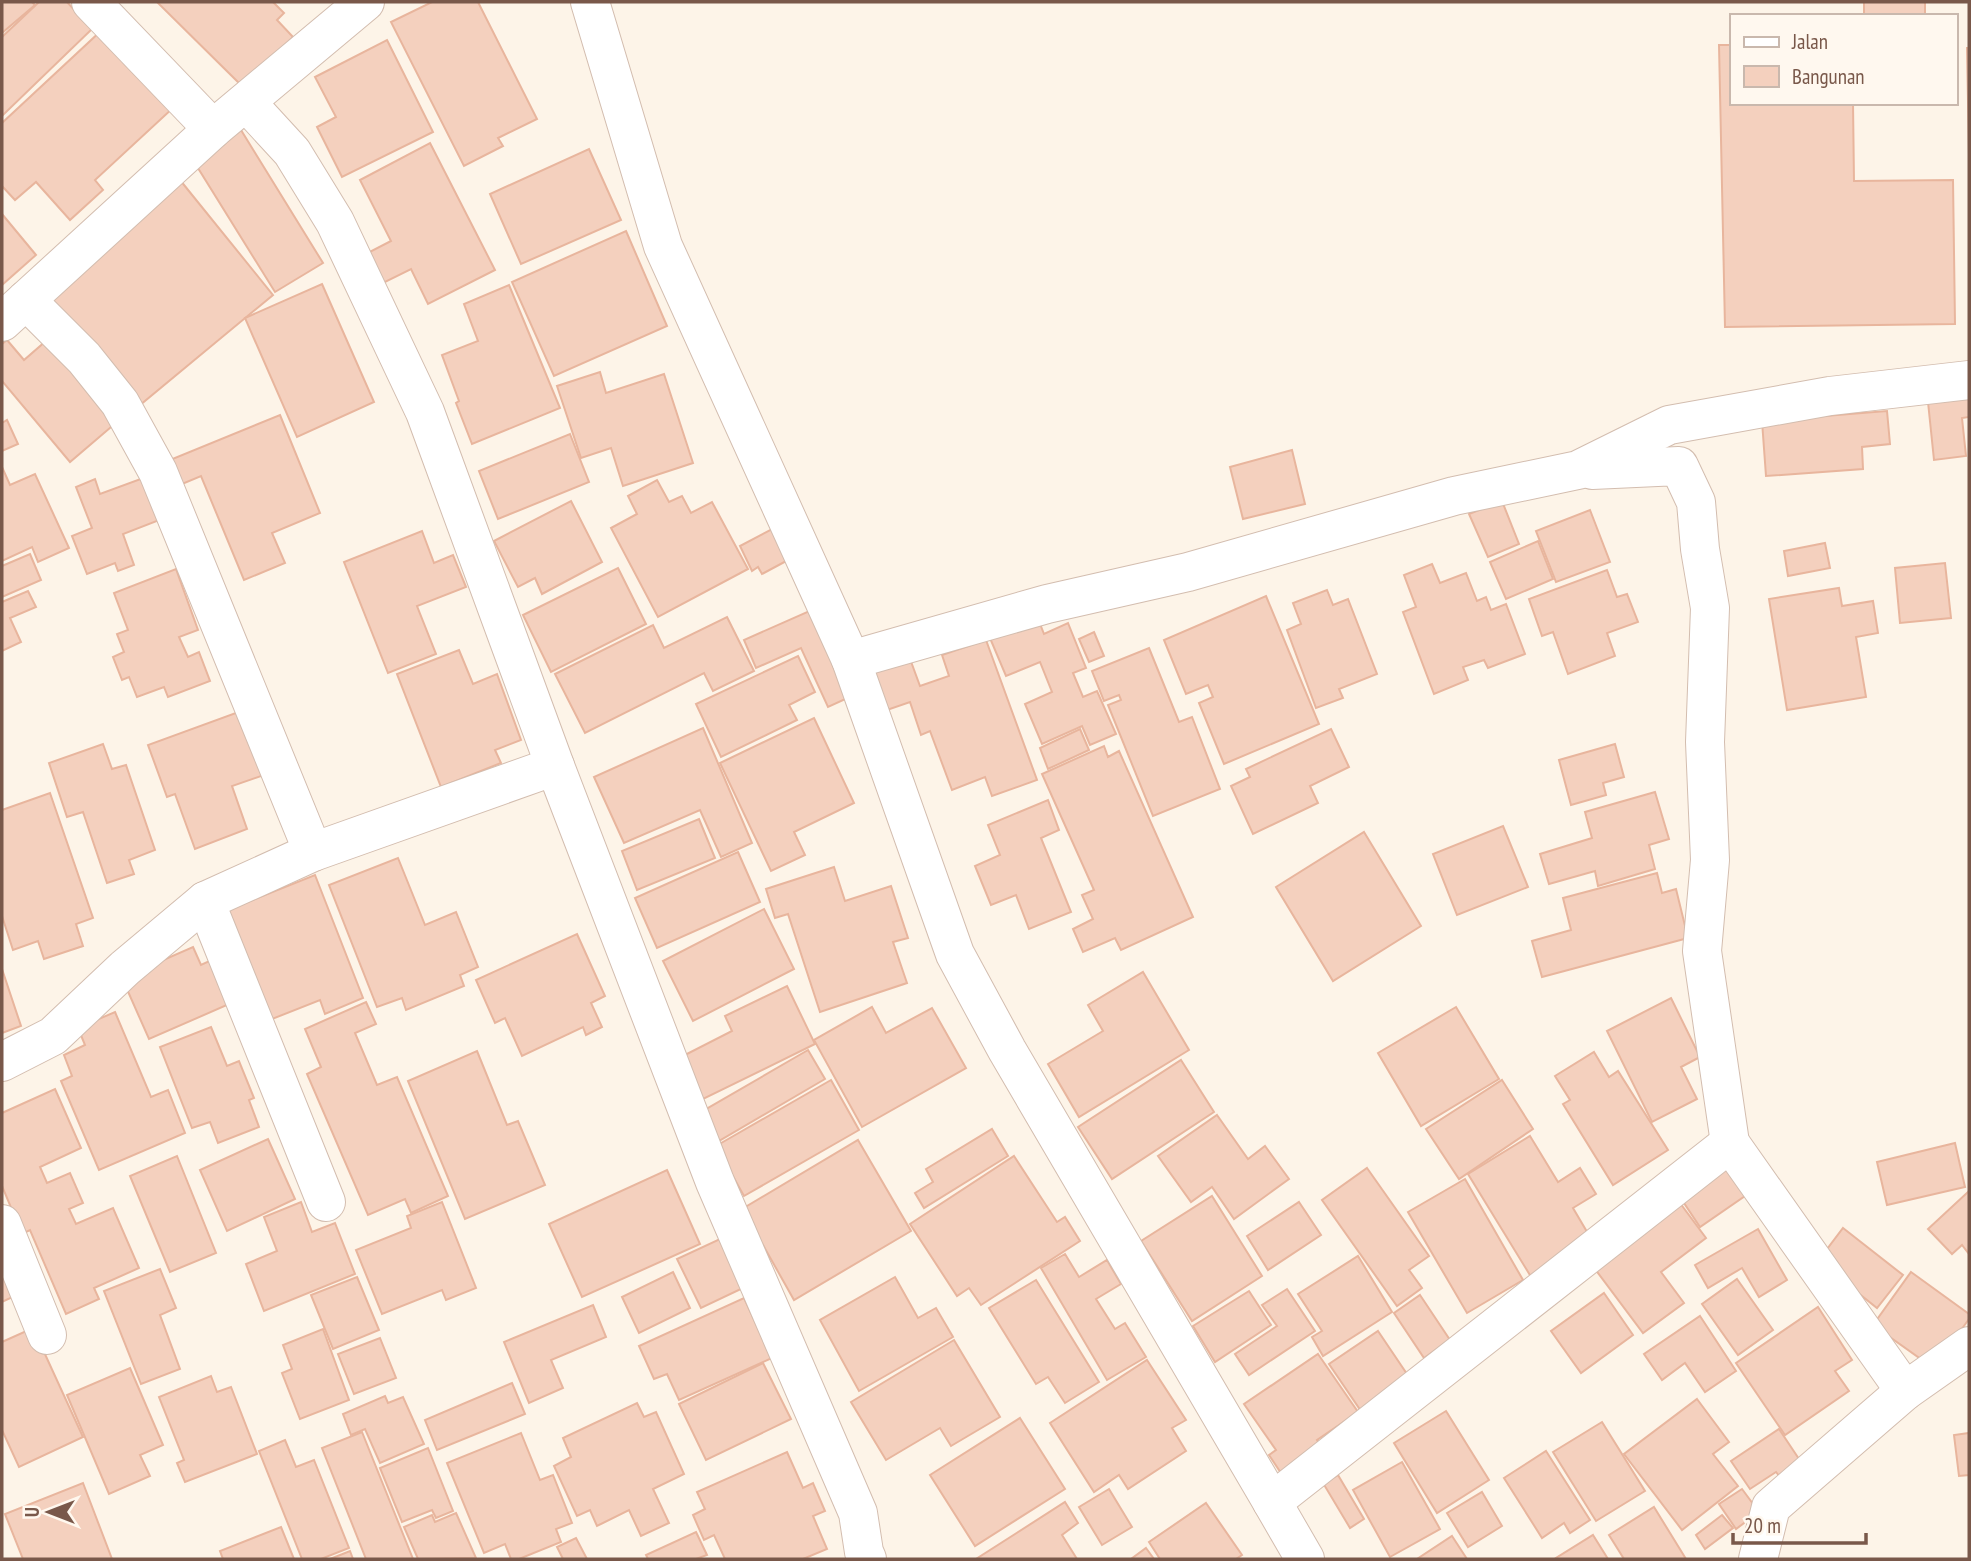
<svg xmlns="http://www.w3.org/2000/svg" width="1971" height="1561" font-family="'PT Sans Narrow',sans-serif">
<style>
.building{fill:#f4d0be;stroke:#e8b59d;stroke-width:2}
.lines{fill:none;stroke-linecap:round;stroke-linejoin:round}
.minor-casing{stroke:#d3bdaf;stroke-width:40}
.minor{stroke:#fff;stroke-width:38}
</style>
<rect width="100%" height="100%" fill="#fdf4e8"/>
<g class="building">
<path d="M2,2h30l3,3 -33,28z"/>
<path d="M39,2h28l25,27 -90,87v-79z"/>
<path d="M157,2h116l11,11 -7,7 16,17 -50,50z"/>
<path d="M432,2h46l59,117 -39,19 5,8 -39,20 -73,-144z"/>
<rect x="1864" y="2" width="61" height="14"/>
<path d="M103,29l71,78 -79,73 8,10 -33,30 -34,-38 -21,18 -13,-14v-63z"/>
<path d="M387,40l46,92 -91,45 -25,-50 19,-10 -21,-40z"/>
<path d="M1719,45h12v58h122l1,78 99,-1 2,144 -230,3z"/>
<path d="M1967,48h2v107z"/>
<path d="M241,130l82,133 -48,29 -82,-132z"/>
<path d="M430,143l65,127 -67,34 -17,-35 -34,17 -15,-30 29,-15 -31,-61z"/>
<path d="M589,149l32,71 -100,44 -31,-70z"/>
<path d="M180,180l93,115 -139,115 -93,-113z"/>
<path d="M2,214l34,41 -34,30z"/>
<path d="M626,231l41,95 -113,50 -42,-94z"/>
<path d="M322,284l52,118 -77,35 -52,-119z"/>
<path d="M509,285l51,123 -88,36 -16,-41 3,-2 -17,-46 36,-14 -14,-37z"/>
<path d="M54,334l70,82 -54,46 -68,-81v-37l5,-4 17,20z"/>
<path d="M600,372l6,21 58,-19 29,89 -70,23 -12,-38 -30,10 -24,-72z"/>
<path d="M1969,398v19l-7,1 4,38 -32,4 -6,-58z"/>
<path d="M1887,411l3,33 -28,3 1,22 -97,7 -4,-55z"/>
<path d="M280,415l40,98 -48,20 13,30 -41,17 -43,-104 -26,11 -10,-25z"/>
<path d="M7,420l11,24 -16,7v-28z"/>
<path d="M570,434l19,48 -91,37 -19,-48z"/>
<path d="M1292,450l13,54 -62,15 -13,-52z"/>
<path d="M2,467l8,18 25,-11 34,74 -31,14 -6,-15 -30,14z"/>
<path d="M146,477l16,42 -39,15 11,31 -16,6 -3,-8 -28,11 -15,-38 20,-8 -16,-41 19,-8 5,15z"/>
<path d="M657,480l12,22 13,-6 9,17 21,-11 36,67 -90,48 -47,-89 26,-14 -9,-18z"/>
<path d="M571,501l31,61 -60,32 -7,-16 -17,9 -24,-46z"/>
<path d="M1502,501l17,43 -31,13 -19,-43z"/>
<path d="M1590,510l20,52 -54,20 -20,-51z"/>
<path d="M774,528l16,31 -28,15 -4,-7 -6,4 -12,-25z"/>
<path d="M422,531l12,32 19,-8 13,32 -49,19 19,48 -48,19 -44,-111z"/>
<path d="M1538,541l15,38 -47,20 -16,-37z"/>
<path d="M1825,543l5,25 -42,8 -4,-25z"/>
<path d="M30,554l11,26 -39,17v-31z"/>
<path d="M1945,563l6,55 -51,5 -5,-55z"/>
<path d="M1432,564l8,19 26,-10 11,28 9,-4 5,13 15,-6 19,50 -37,14 -4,-8 -21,7 5,13 -34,14 -31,-82 13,-5 -12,-32z"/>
<path d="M618,568l28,56 -95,48 -28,-57z"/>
<path d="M176,569l22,61 -19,7 9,20 11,-5 11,29 -42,16 -4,-10 -27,10 -8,-20 -7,3 -9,-23 11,-5 -7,-18 11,-4 -14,-37z"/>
<path d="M1607,570l10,27 10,-3 11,28 -31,11 8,23 -47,18 -15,-42 -11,4 -13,-37z"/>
<path d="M1839,588l3,18 31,-5 5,32 -22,4 10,60 -79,13 -18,-111z"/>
<path d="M1327,590l6,15 15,-6 29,75 -38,15 4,9 -27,10 -29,-78 14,-6 -8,-21z"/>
<path d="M28,591l8,16 -26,11 11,24 -19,9v-49z"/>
<path d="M1266,596l53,128 -95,40 -25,-61 14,-6 -5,-12 -22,9 -22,-54z"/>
<path d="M814,609l38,87 -24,11 -27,-59 -45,20 -12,-28z"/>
<path d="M1035,611l9,23 24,-11 18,45 -13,5 10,24 14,-6 19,43 -26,11 -8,-19 -40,18 -17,-40 27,-12 -12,-30 -34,14 -19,-45z"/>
<path d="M727,617l27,54 -41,20 -9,-18 -119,60 -30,-59 98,-49 11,23z"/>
<path d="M1094,632l10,24 -15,6 -10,-23z"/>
<path d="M986,640l51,140 -45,16 -7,-19 -33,13 -22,-59 -9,4 -11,-33 -23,8 -17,-49 36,-13 14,38 29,-10 -7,-21z"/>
<path d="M1149,648l30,74 13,-5 28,72 -67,27 -45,-111 13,-5 -2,-5 -15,6 -12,-30z"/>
<path d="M459,650l14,34 24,-10 24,66 -26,10 6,13 -60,24 -44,-113z"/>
<path d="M798,656l17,36 -26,13 8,15 -76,37 -25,-53z"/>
<path d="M244,710l23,64 -35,12 15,43 -52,20 -20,-55 -8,3 -19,-52z"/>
<path d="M814,718l40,85 -60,29 11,23 -34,16 -51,-108z"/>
<path d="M703,728l49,115 -31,14 -21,-47 -76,33 -30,-66z"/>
<path d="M1080,729l9,21 -41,19 -8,-21z"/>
<path d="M1331,729l18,38 -39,19 8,17 -65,31 -22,-48 19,-9 -4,-8z"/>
<path d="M103,744l9,25 14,-4 29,85 -26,10 5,14 -27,9 -24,-71 -16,5 -18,-54z"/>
<path d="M1615,744l9,33 -21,6 3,12 -35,10 -12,-45z"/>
<path d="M1104,746l4,11 11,-6 74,166 -72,33 -6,-12 -32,14 -10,-23 20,-10 -11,-24 12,-5 -52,-116z"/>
<path d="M1655,792l14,47 -20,6 6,24 -57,17 -3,-15 -46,13 -9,-30 52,-16 -7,-26z"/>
<path d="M50,793l43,125 -17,6 7,22 -39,13 -6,-18 -25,9 -11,-34v-106z"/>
<path d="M1048,800l11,30 -18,8 30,74 -42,17 -13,-34 -25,10 -16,-39 25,-11 -12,-30z"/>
<path d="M699,819l16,39 -78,32 -15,-39z"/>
<path d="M1503,826l25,61 -71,28 -24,-61z"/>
<path d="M1364,832l57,94 -88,55 -57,-94z"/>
<path d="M738,852l22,50 -103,46 -22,-50z"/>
<path d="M398,858l27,67 31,-13 22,55 -18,8 4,11 -58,24 -4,-12 -25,9 -48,-122z"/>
<path d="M834,867l11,34 46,-15 17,52 -15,4 14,41 -87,29 -32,-98 -13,4 -9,-29z"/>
<path d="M1657,873l5,20 14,-4 12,49 -146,39 -10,-36 39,-11 -8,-32z"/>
<path d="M315,875l48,123 -38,16 -5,-14 -53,21 -44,-109z"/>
<path d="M764,909l30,60 -101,52 -30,-60z"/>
<path d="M577,934l28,62 -14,7 11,24 -16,8 -3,-8 -61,29 -17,-38 -10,5 -19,-43z"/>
<path d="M193,947l8,18 17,-8 18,44 -87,38 -27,-61z"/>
<path d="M2,969l19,57 -19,7z"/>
<path d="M1143,972l46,78 -110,67 -31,-53 55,-33 -15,-26z"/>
<path d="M787,986l28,58 -116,57 -20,-43 53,-27 -7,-15z"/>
<path d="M1671,998l29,59 -19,10 16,32 -45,23 -45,-91z"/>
<path d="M366,1002l10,22 -21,9 22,52 20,-8 51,119 -37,17 -6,-14 -37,16 -61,-141 14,-7 -16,-38z"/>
<path d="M872,1007l14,26 46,-25 34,60 -104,59 -48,-87z"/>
<path d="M1456,1007l43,72 -78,47 -43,-73z"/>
<path d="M115,1012l36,85 17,-7 17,43 -86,37 -38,-89 11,-5 -8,-21 21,-10 -7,-17z"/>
<path d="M211,1027l16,39 12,-5 15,37 -5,2 10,27 -41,16 -8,-21 -18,6 -32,-81z"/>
<path d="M808,1050l17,29 -113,66 -16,-30z"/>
<path d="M477,1051l30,74 11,-4 27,64 -80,34 -57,-138z"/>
<path d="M1594,1052l15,25 9,-6 50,79 -55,35 -50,-81 7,-4 -15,-24z"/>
<path d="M1181,1060l33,52 -102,67 -34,-52z"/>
<path d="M831,1080l28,50 -115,66 -28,-50z"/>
<path d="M1502,1080l31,49 -74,50 -33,-50z"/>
<path d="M55,1089l26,59 -41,19 7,16 23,-10 13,30 -14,6 7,15 37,-16 26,60 -45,20 5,11 -33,15 -36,-84 -8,4 -20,-48v-73z"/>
<path d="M1217,1115l31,44 17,-13 24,33 -55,40 -22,-32 -21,15 -33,-46z"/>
<path d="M992,1129l16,27 -84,52 -9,-15 18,-11 -7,-13z"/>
<path d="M1530,1136l28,46 22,-14 16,26 -23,14 20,34 -60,38 -65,-106z"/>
<path d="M268,1139l27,60 -68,32 -27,-61z"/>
<path d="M858,1140l53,91 -117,69 -31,-55 -26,-33z"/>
<path d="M1955,1143l10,44 -78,18 -10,-43z"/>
<path d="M177,1156l39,97 -46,19 -40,-96z"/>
<path d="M1014,1156l43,66 8,-5 15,24 -99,64 -12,-17 -12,8 -47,-72z"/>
<path d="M1721,1161l24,35 -45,31 -24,-36z"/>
<path d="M1367,1168l62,88 -20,14 13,18 -25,18 -75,-106z"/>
<path d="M667,1170l33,74 -118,53 -33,-73z"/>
<path d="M1465,1179l58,101 -56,33 -59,-101z"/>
<path d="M1969,1191v63l-7,-9 -10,9 -24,-25z"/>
<path d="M1212,1196l50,80 -70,45 -51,-80z"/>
<path d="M1677,1199l29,39 -45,34 23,31 -41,30 -51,-68z"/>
<path d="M301,1202l11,30 23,-9 20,51 -91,37 -18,-47 31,-13 -13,-34z"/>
<path d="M442,1202l34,86 -30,12 -4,-10 -60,24 -26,-64 55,-22 -4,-12z"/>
<path d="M1299,1202l22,33 -53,35 -21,-34z"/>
<path d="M1843,1228l60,47 -26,33 -59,-47z"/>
<path d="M1758,1229l29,51 -28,17 -17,-29 -34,20 -13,-23z"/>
<path d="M720,1239l23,49 -42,20 -24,-49z"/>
<path d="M2,1251l17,43 -17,8z"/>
<path d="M1065,1254l14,23 28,-17 14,24 -25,15 19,30 10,-6 21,34 -39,23 -66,-112z"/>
<path d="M1358,1256l34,56 -69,44 -11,-19 10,-6 -24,-37z"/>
<path d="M160,1269l16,39 -16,7 20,54 -39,15 -37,-93z"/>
<path d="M673,1272l17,36 -51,25 -17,-36z"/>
<path d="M1911,1272l58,42v5l-24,33 -20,10 -52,-37z"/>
<path d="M357,1277l22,53 -46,19 -22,-54z"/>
<path d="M895,1277l23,41 18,-10 17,29 -94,54 -39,-71z"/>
<path d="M1737,1279l36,51 -35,25 -36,-51z"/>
<path d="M1036,1280l63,102 -34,21 -17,-26 -12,7 -47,-76z"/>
<path d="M1287,1289l28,42 -66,44 -14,-21 42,-28 -15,-21z"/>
<path d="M1249,1291l22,34 -56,37 -22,-36z"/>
<path d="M1604,1293l29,42 -52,38 -30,-42z"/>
<path d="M1420,1295l30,45 -26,18 -30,-45z"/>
<path d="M744,1298l28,60 -93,42 -12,-26 -13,5 -15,-33z"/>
<path d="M593,1305l13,32 -55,23 12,28 -34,15 -25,-61z"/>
<path d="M1818,1307l34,53 -17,11 14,20 -64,44 -49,-72z"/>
<path d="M1700,1316l36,55 -31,21 -20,-29 -23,17 -18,-26z"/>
<path d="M33,1328l50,109 -64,30 -17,-37v-88z"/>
<path d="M323,1329l26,71 -49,19 -18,-46 10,-4 -9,-24z"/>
<path d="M1378,1331l31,46 -48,34 -32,-47z"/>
<path d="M380,1338l16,40 -42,16 -16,-40z"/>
<path d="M954,1340l46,77 -49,29 -11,-18 -54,32 -35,-58z"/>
<path d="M1318,1354l40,58 -41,28 6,9 -40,27 -14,-21 7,-5 -32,-46z"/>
<path d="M1147,1360l39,60 -14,8 14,23 -58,38 -9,-14 -25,17 -44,-69z"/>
<path d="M763,1363l28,56 -85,41 -27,-56z"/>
<path d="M130,1368l33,77 -23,10 10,21 -41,18 -42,-99z"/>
<path d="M211,1376l6,16 14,-5 26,67 -72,28 -8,-19 7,-3 -25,-63z"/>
<path d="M512,1383l13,31 -88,36 -12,-30z"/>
<path d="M385,1396l3,7 15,-6 21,47 -44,19 -15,-34 -14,6 -8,-21z"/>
<path d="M1697,1399l32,43 -16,12 25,32 -56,44 -58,-76z"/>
<path d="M637,1403l7,14 12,-5 28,62 -31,15 16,34 -28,13 -12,-26 -32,16 -7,-16 -13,6 -23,-50 17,-9 -8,-19z"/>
<path d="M1446,1411l43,69 -52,33 -43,-70z"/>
<path d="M1020,1418l45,71 -90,57 -45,-71z"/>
<path d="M1602,1422l43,69 -49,30 -43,-69z"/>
<path d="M1779,1429l22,33 -21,15 -4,-5 -26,17 -19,-28z"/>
<path d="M362,1432l51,127h-47l-44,-111z"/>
<path d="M521,1433l19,47 13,-5 19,48 -16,6 5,13 -42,17h-8l-6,-15 -21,9 -37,-90z"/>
<path d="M1969,1433v42l-10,1 -5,-41z"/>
<path d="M285,1440l11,27 18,-7 35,88 -28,11h-19l-43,-108z"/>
<path d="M428,1448l25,63 -17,7 -4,-8 -30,12 -22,-54z"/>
<path d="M1546,1451l44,69 -20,13 -6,-10 -22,15 -38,-60z"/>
<path d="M787,1452l16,36 10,-5 12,28 -12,5 14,33 -24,10h-78l-11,-24 -10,5 -11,-25 12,-6 -8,-17z"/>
<path d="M1402,1462l38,67 -50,28 -37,-67z"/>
<path d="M1338,1475l26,44 -14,9 -27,-45z"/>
<path d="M83,1483l29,76h-89l-18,-45z"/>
<path d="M1109,1489l23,38 -30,18 -23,-38z"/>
<path d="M1742,1489l17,23 -23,17 -17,-25z"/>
<path d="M1482,1492l20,34 -34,21 -21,-34z"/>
<path d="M1065,1502l13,21 -16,12 15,24h-101z"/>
<path d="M1206,1503l36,52 -6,4h-76l-11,-17z"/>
<path d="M1654,1507l32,52h-62l-15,-24z"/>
<path d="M456,1513l20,45 -58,1 -14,-32 28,-12 3,7z"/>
<path d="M1722,1515l11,13 -28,21 -9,-14z"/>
<path d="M281,1527l13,32h-71l-3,-8z"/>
<path d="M696,1532l11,23 -11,4h-48l-2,-4z"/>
<path d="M1593,1535l15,24h-51l-1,-1z"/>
<path d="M1452,1536l15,23h-50z"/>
<path d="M576,1538l11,21h-24l-6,-12z"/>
<path d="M1146,1548l8,11h-23z"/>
<path d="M350,1551l3,8h-23z"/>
</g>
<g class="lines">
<g class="minor-casing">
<g id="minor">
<path d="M91,2l122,127"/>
<path d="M590,2l73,244 188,414 104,294 52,96 265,452 458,-359 175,248 64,-45"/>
<path d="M247,103l45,49 43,70 90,190 130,354 160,416 143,331 6,39 3,7"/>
<path d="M26,300l58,58 36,45 38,69 155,380"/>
<path d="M2,322l211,-193 152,-127"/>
<path d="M1592,470l87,-4 17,36 4,47 10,59 -5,134 5,118 -8,91 28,192"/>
<path d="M851,660l196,-56 141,-32 266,-76 124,-26 91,-45 161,-29 139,-16"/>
<path d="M205,901l121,301"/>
<path d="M2,1062l51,-26 72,-68 80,-67 108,-49 242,-86"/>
<path d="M2,1224l45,111"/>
<path d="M1272,1502l33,57"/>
<path d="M1758,1559l13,-52 134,-116"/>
</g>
</g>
<use href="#minor" class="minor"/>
</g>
<rect width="1971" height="1561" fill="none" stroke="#79584a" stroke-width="7"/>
<rect x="1730" y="14" width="228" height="91" fill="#fff8ef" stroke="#c9b8ad" stroke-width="2"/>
<rect x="1744" y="37" width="35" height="10" fill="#ffffff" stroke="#c9b8ad" stroke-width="2"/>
<text x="1792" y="49" font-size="21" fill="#79584a">Jalan</text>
<rect x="1744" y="66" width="35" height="21" fill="#f4d0be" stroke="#c9b8ad" stroke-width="2"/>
<text x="1792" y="84" font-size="21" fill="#79584a">Bangunan</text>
<g transform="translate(49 1512) rotate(270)" stroke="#fff8ef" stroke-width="5" paint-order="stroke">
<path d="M0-5L12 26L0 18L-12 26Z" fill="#79584a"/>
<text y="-10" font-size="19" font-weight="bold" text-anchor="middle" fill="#79584a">U</text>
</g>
<path d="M1733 1533v10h133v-10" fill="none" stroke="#79584a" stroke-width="3.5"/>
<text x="1744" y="1533" font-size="21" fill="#79584a" stroke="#fff8ef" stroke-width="5" paint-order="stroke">20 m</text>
</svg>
